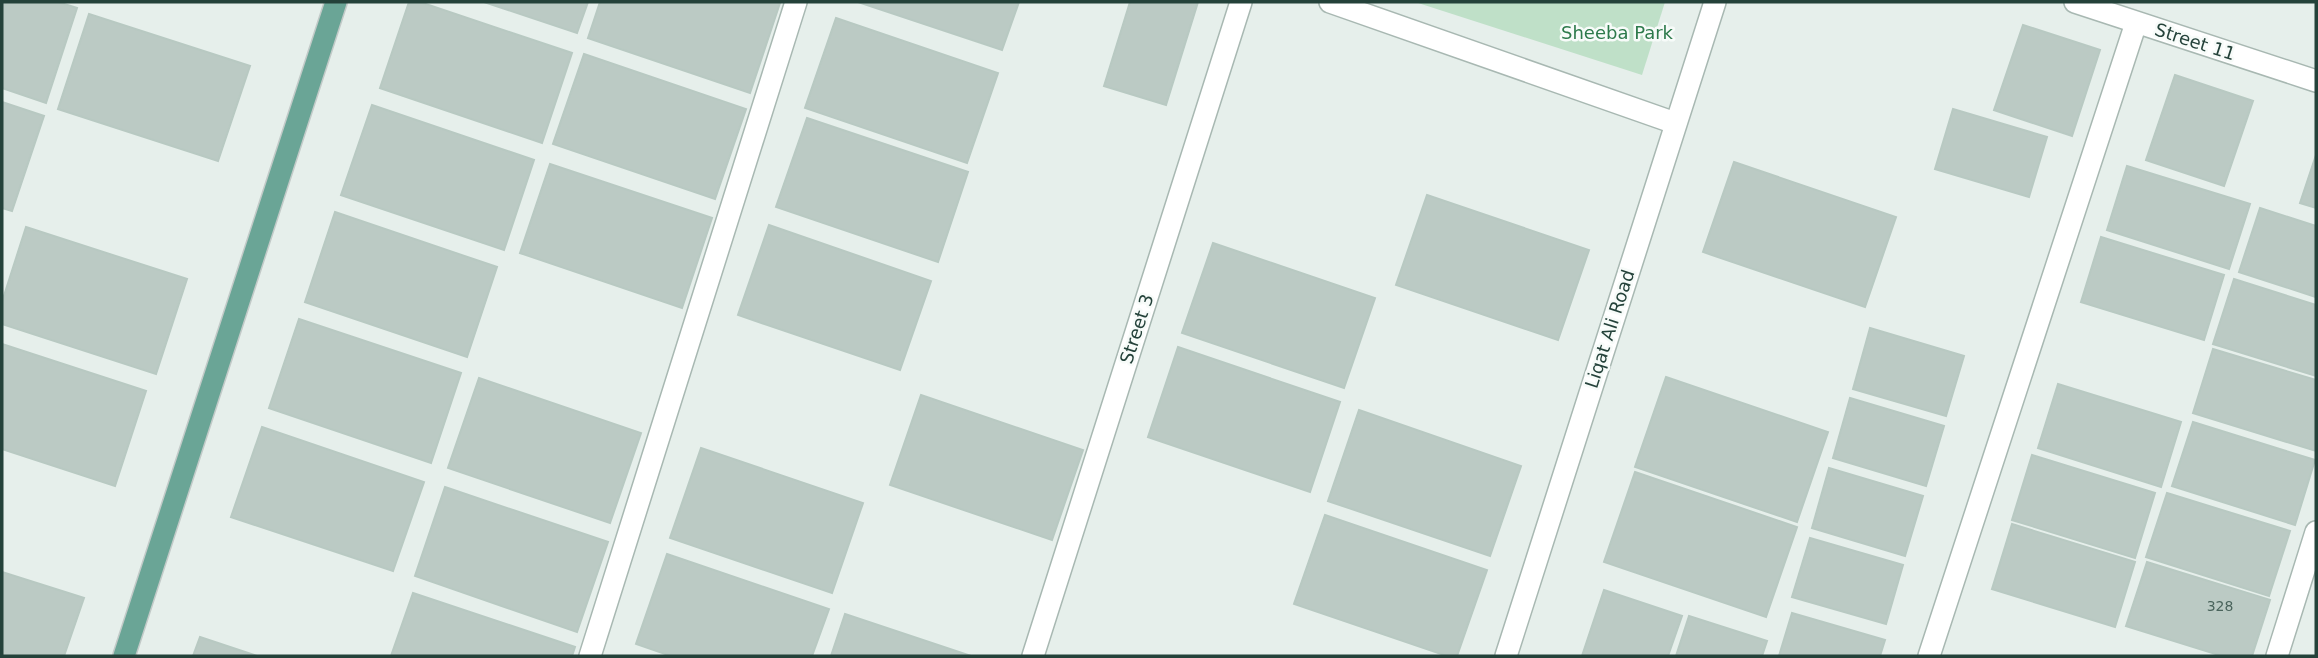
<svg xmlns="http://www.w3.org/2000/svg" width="2318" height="658" font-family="'DejaVu Sans',sans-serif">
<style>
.green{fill:#bfe0c8}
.building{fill:#bbcac4;stroke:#b8c9c2;stroke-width:2}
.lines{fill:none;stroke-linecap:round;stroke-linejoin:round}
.minor-casing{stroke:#a8b8b2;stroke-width:24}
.major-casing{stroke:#c2cac8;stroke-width:24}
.minor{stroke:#fff;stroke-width:21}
.major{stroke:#6aa596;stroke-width:21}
.labels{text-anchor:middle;stroke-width:5;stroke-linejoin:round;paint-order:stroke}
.number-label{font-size:14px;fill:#4a645c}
.park-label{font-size:18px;fill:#2d7a4b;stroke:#f7fbf9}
.street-label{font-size:18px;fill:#24423a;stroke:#f7fbf9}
</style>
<rect width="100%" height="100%" fill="#e6efeb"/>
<path class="green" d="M1415,2h250l-23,73z"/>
<g class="building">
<path d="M2,2h56l19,6 -31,95 -44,-15z"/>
<path d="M409,2h11l152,51 -30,90 -162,-55z"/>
<path d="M484,2h104l-11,31z"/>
<path d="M600,2h177l3,1 -30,90 -162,-55z"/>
<path d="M858,2h161l-17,48z"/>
<path d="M1130,2h68l-32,103 -62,-19z"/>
<path d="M89,14l161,52 -32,95 -160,-52z"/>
<path d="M836,18l162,55 -31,90 -162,-55z"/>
<path d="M2023,25l77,25 -28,86 -78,-26z"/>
<path d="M584,54l162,55 -31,90 -162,-55z"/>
<path d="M2175,75l78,26 -29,85 -78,-26z"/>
<path d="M2,102l42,14 -32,95 -10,-3z"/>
<path d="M372,105l162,55 -30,90 -163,-55z"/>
<path d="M1953,109l94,28 -18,60 -94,-28z"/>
<path d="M807,118l161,54 -30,90 -162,-55z"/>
<path d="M2316,155v53l-16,-5z"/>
<path d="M1734,162l162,55 -31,90 -162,-55z"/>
<path d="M550,164l162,54 -30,90 -162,-55z"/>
<path d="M2127,166l123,38 -21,65 -122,-39z"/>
<path d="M1427,195l162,55 -31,90 -162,-55z"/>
<path d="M2260,208l56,18v71l-77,-25z"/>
<path d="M335,212l162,55 -30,90 -162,-55z"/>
<path d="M769,225l162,56 -31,89 -162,-55z"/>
<path d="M26,227l161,52 -31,95 -154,-50v-22z"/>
<path d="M2101,237l123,38 -20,65 -123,-38z"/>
<path d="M1213,243l162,55 -31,90 -162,-55z"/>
<path d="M2234,279l82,26v71l-103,-32z"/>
<path d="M299,319l162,54 -30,90 -162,-55z"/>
<path d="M1870,328l94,28 -18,60 -93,-27z"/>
<path d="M2,344l144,47 -31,95 -113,-37z"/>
<path d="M1178,347l162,55 -30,90 -162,-55z"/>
<path d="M2213,349l103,31v71l-123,-38z"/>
<path d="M1666,377l162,55 -31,90 -162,-55z"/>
<path d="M479,378l162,55 -31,90 -162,-55z"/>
<path d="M2058,384l123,38 -20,65 -123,-39z"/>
<path d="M921,395l162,55 -31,90 -162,-55z"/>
<path d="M1850,398l94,28 -18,60 -93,-28z"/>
<path d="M1359,410l162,56 -31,90 -162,-55z"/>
<path d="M2193,422l122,38 -20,65 -123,-39z"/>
<path d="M262,427l162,55 -31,89 -162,-54z"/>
<path d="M701,448l162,55 -31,90 -162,-55z"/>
<path d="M2032,455l123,38 -20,65 -123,-38z"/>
<path d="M1829,468l94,28 -18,60 -93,-28z"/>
<path d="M1635,472l162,55 -31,90 -162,-55z"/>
<path d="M445,487l163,55 -31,90 -162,-56z"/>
<path d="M2167,493l123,38 -21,65 -123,-39z"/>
<path d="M1325,515l162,55 -30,86h-10l-153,-52z"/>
<path d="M2012,524l123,38 -20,65 -123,-38z"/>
<path d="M1810,538l93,27 -17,59 -94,-27z"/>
<path d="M667,554l162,55 -17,47h-141l-35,-12z"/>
<path d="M2147,562l123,38 -18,56h-30l-96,-30z"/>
<path d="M2,572l82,26 -20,58h-62z"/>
<path d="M1604,590l78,26 -14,40h-86z"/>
<path d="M413,593l162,54 -3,9h-181z"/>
<path d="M1792,613l93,27 -5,16h-101z"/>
<path d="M845,614l126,42h-140z"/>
<path d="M1689,616l78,25 -5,15h-86z"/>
<path d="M200,637l57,19h-64z"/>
</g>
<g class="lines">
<g class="minor-casing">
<g id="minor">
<path d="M1330,2l345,121"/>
<path d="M2075,2l241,79"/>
<path d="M590,656l206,-654"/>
<path d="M1033,656l208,-654"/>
<path d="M1506,656l209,-654"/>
<path d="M1929,656l207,-633"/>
<path d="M2277,656l39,-124"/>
</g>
</g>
<g class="major-casing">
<path id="major" d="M124,656l212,-654"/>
</g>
<use href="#minor" class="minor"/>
<use href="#major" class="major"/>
</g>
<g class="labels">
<g class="number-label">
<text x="2220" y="611">328</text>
</g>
<g class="park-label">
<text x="1617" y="39">Sheeba Park</text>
</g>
<g class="street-label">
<text transform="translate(2195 42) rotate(18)" y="6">Street 11</text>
<text transform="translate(1137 329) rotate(-72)" y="6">Street 3</text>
<text transform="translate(1610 329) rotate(-72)" y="6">Liqat Ali Road</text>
</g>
</g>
<rect width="2318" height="658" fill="none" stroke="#24423a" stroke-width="7"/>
</svg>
